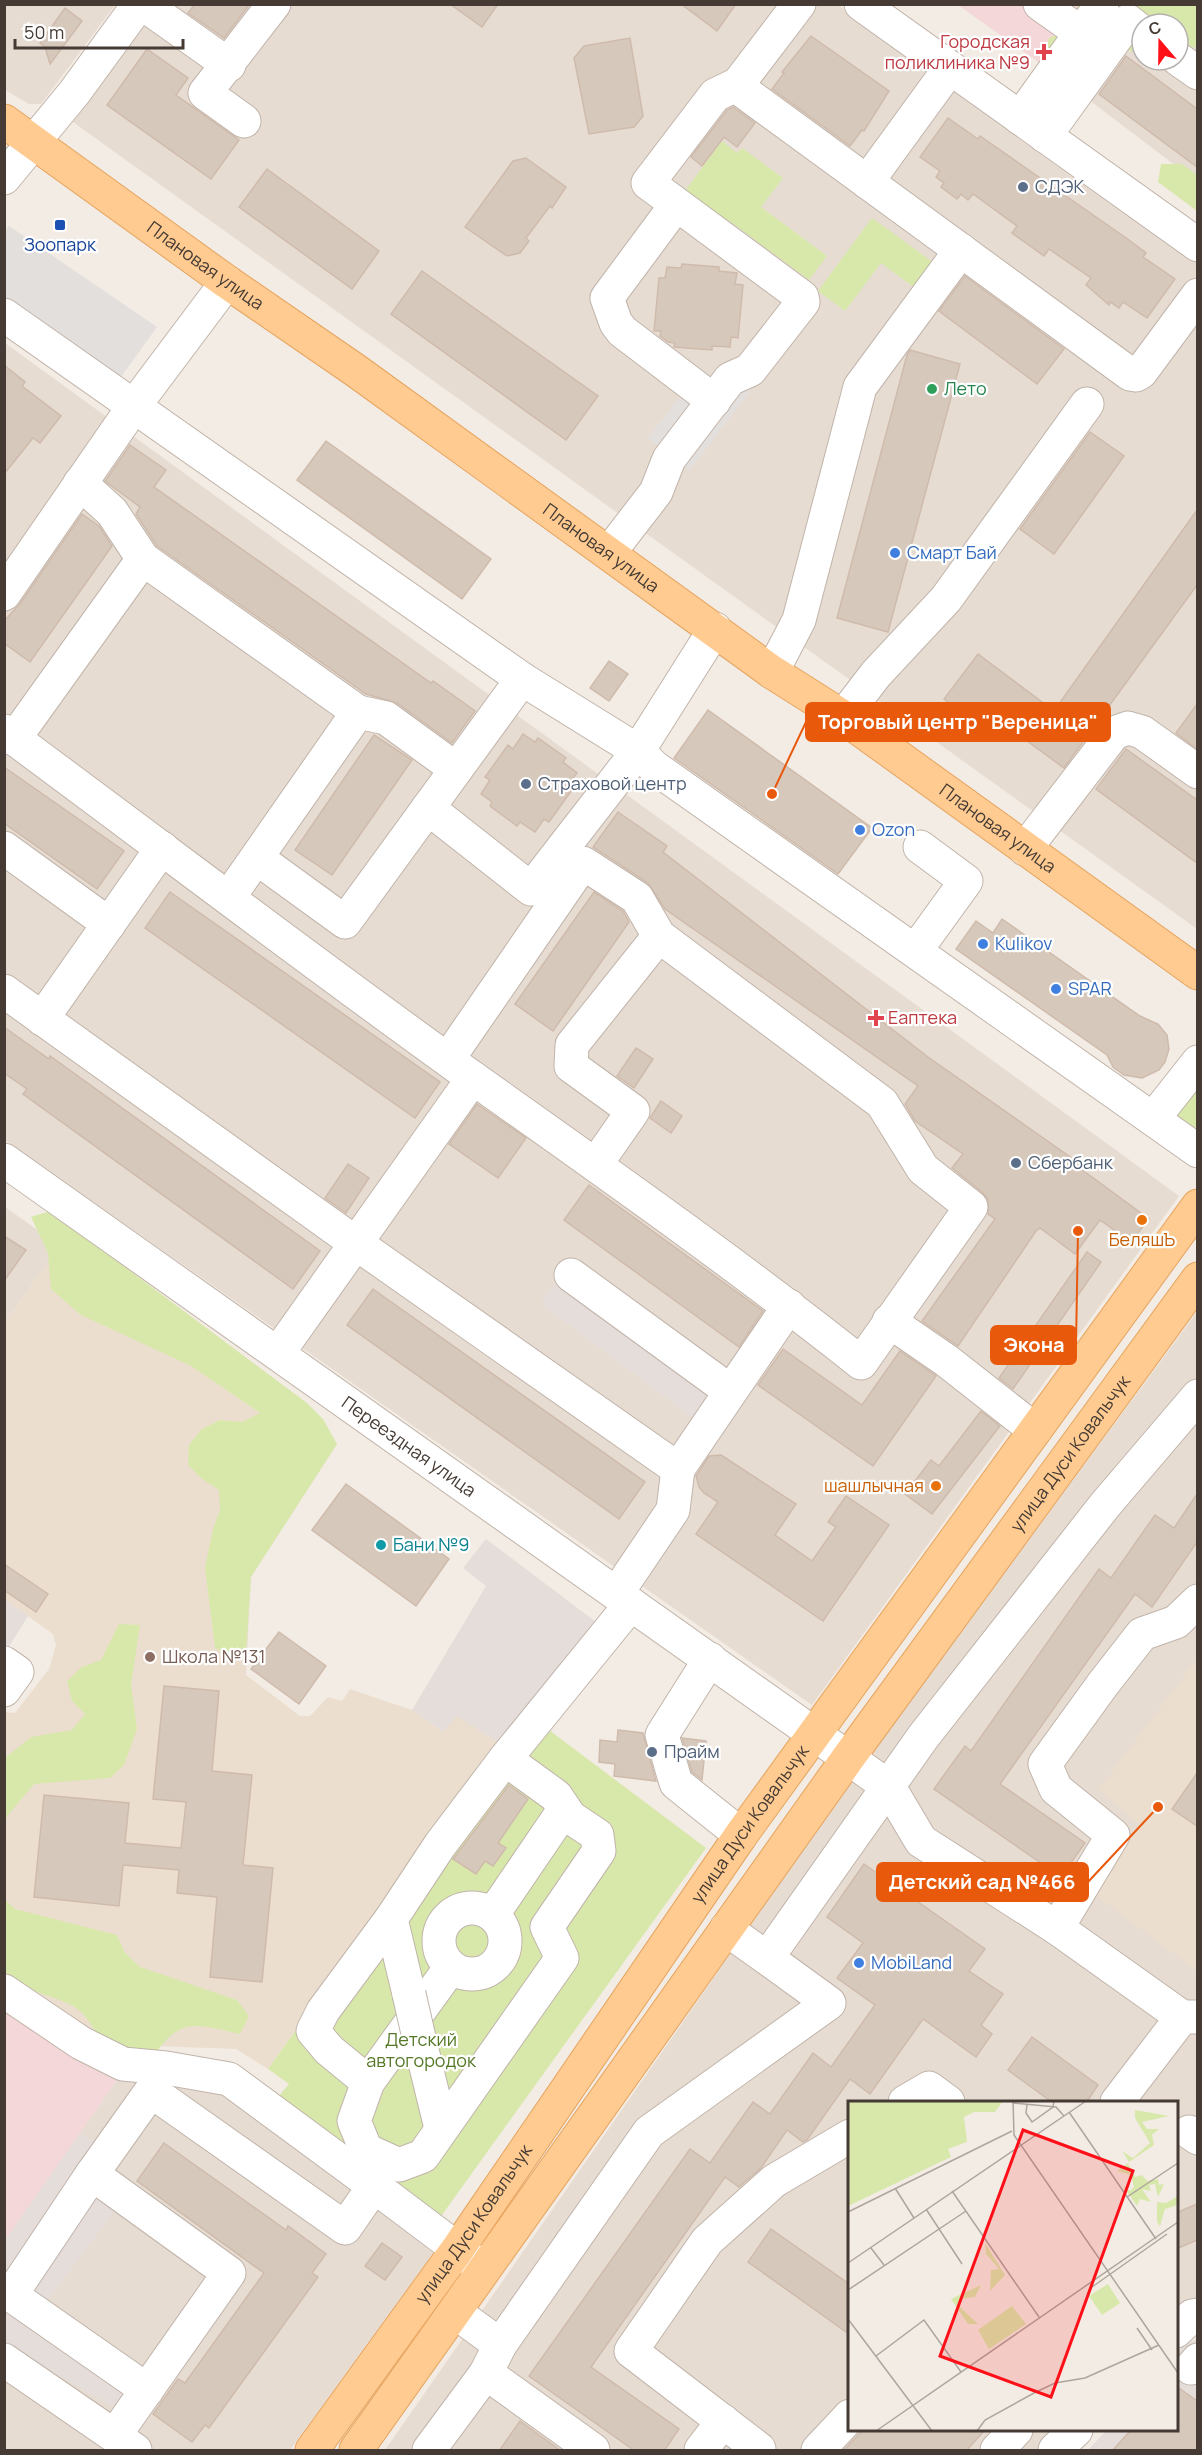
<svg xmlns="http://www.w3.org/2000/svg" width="1202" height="2455" font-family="Manrope,sans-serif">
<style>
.residential{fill:#e7dcd2;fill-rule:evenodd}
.industrial{fill:#e5ddd9}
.education{fill:#ecdece}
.medical{fill:#f4d7d8}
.green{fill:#d8e8ab}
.parking{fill:#e3dfdd}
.building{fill:#d7c8bc;stroke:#cfbbac;stroke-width:1.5}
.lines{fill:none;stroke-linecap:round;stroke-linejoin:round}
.minor-casing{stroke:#c1b4aa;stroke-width:35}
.major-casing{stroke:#e6a45f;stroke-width:35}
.minor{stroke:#fff;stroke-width:33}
.major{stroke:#ffcb91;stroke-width:33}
.minor-bridge-casing{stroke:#c1b4aa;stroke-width:35;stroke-linecap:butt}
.minor-bridge{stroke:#fff;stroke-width:33}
.health-dot{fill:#e0444e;stroke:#fff;stroke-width:2}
.service-dot{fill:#5c6f8a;stroke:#fff;stroke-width:2}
.transit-dot{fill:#1a4fb4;stroke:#fff;stroke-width:2}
.leisure-dot{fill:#2e9e5b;stroke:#fff;stroke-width:2}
.shop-dot{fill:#3f7fe0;stroke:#fff;stroke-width:2}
.food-dot{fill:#e8710a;stroke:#fff;stroke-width:2}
.culture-dot{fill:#0f9aa8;stroke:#fff;stroke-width:2}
.education-dot{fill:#8d6e63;stroke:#fff;stroke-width:2}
.labels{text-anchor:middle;stroke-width:4.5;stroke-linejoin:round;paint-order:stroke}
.health-label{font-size:18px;fill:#be3a42;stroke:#fff;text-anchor:end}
.service-label{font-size:18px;fill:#4e5e75;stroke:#fff;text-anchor:start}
.transit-label{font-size:18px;fill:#164399;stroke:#fff}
.street-label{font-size:18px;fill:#453b34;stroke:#fff}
.leisure-label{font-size:18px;fill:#27864d;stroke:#fff;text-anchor:start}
.shop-label{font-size:18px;fill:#366cbe;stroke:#fff;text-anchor:start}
.food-label{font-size:18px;fill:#c56008;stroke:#fff}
.culture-label{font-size:18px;fill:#0d838f;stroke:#fff;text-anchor:start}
.education-label{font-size:18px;fill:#785e54;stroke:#fff;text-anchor:start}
.park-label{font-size:18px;fill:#547826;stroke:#fff}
.inset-road{fill:none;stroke:#ada59e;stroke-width:1.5}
.view{fill:#ff0f17;fill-opacity:0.15;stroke:#ff0f17;stroke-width:3}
.inset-edge{fill:none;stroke:#453b34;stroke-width:3}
.leader{fill:none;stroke:#e8590c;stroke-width:2}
.callout-dot{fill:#e8590c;stroke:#fff;stroke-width:2}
.callout{fill:#e8590c;stroke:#e8590c;stroke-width:2}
.callout-label{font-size:20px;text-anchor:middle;font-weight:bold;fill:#fff}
</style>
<rect width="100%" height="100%" fill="#f3ece4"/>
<g class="residential">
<path d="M5,5h110l-74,99h-12l-24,-14z"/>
<path d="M160,5h678l359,254v670l-1124,-807z"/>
<path d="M1099,5h98v177l-146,-111zM1142,24h36v36h-36z"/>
<path d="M5,343l1174,853 -367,509 -807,-565z"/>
<path d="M5,1207l55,39 -55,76z"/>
<path d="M1197,1312v986l-20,21 -1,-217h-326v328h219l-21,20h-663l463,-665z"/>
<path d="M117,2080l105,10 211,163 -143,197h-285v-210z"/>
</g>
<g class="industrial">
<path d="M557,1279l156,114 -18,27 -154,-116z"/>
<path d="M486,1539l110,83 -94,123 -45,-28 -14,15 -31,-22 74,-124 -23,-18z"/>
<path d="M5,1600l23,16 -23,37z"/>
<path d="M80,2133l21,12 20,58 -80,106 101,70 -23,31 -114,-64v-106z"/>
<path d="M1197,2339v111h-109l19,-20h69l1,-77 7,-8z"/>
</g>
<g class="education">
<path d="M60,1246l277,198 -86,133 -5,98 54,41h10l18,-19 14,4 8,-12 62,21 31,22 14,-16 45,29 -234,324 -32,-20 -109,-4 -29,-9 -93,-68v-256l10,1 34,-44 7,-24 -3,-11 -48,-34v-278z"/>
<path d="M1197,1659v312l-105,-78 47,-69 -41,-34z"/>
</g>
<g class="medical">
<path d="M958,5h141l-48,66z"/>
<path d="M5,2001l112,79 -112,160z"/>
</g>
<g class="green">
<path d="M1078,5h119v41l-19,7v-29h-36v31l-23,-8 -75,11 5,-20 21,-8z"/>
<path d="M722,141l15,12 5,-5 41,30 -22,29 66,49 -18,24 -81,-60 -2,3 -42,-31z"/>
<path d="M1161,164h21l15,11v36l-39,-29z"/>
<path d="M872,218l62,45 -18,26 -35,-26 -36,48 -27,-20z"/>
<path d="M1197,1081v45l-9,6 -22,-13z"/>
<path d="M50,1211l257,192 16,16 14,25 -86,133 -5,77 -14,2 -17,-8 -10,-80 8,-39 7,-19 -1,-20 -17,-11 -14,-14 1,-20 13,-16 18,-9 22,2 18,-9 -69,-47 -110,-51 -30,-26 -3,-36 -17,-36z"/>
<path d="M119,1624l21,1 -9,60 6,44 -13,36 -14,13 -76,6 -29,35v-61l26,-21 41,-7 13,-16 -13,-13 -5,-20 15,-14 19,-7z"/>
<path d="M515,1726l30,1 161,121 -267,371 -160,-123 10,-12 -21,-15z"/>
<path d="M4,1899l11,10 102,26 8,18 15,14 97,33 12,16 -9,18c-40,-8 -58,-19 -84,19 -21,-2 -46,0 -59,-19 -7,-11 -13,-22 -24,-28 -22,-12 -48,-14 -68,-30z"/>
</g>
<g class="parking">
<path d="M9,226l148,101 -36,50 -116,-80 -1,-65z"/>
<path d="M741,379l12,9 -64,83 -12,-10z"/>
<path d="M682,394l12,9 -34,45 -12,-10z"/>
</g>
<g class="building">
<path d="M195,4h55l-26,34 -36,-25z"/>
<path d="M450,4h48l-16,23z"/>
<path d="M681,4h55l-19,27z"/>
<path d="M65,8l17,13 -32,43 -5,-17 -5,-4z"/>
<path d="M811,36l78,55 -25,40 -2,-1 -12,16 -78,-57 12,-16 -2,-1z"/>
<path d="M630,38l13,78 -9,11 -45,7 -15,-76 10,-12z"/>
<path d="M147,49l41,29 -12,17 63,45 -28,39 -104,-74z"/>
<path d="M1126,56l71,53v58l-98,-73z"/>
<path d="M733,107l22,16 -18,24 -13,-10 -22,29 -11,-9 36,-47z"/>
<path d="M948,118l30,21 2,-3 149,104 17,13 -3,4 32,22 -28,39 -24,-16 -4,6 -9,-6 -1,3 -23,-20 5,-7 -42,-29 -5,7 -32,-23 5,-7 -44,-32 -5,6 -7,-6 -4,5 -16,-12 3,-4 -8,-6 4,-6 -20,-14z"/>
<path d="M526,158l40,29 -14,21 -2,-2 -24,32 3,3 -9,12 -13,3 -42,-29 48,-66z"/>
<path d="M267,169l112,82 -27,38 -113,-82z"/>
<path d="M682,264l37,3v4l18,2 -2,11 8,1 -5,53 -7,-1 -1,10 -18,-1v4l-38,-3 1,-4 -7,-1 -8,-6 1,-5h-7l5,-53h6l2,-11 14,1z"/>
<path d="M422,271l176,125 -32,44 -175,-126z"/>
<path d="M965,276l99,73 -27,35 -98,-73z"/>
<path d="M910,350l50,14 -72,268 -51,-14 70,-263z"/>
<path d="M4,365l21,17 -3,4 39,30 -21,27 -7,-5 -29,36z"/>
<path d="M1090,432l34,24 -70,98 -34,-25z"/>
<path d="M326,441l165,118 -29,40 -165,-119z"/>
<path d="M130,445l36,25 -12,17 277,196 2,-2 42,30 -23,32 -55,-40 -31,-9 -209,-148 -21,-32 4,-7 -35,-26z"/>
<path d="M1197,510v75l-133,183 -56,-41 -10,13 -54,-41 34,-45 76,57z"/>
<path d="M82,514l17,12 13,20 -82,116 -26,-19v-22l15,-16z"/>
<path d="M609,661l19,13 -19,27 -19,-13z"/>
<path d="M1197,704v45l-21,-16z"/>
<path d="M708,710l164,118 -34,46 -164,-116z"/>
<path d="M523,734l12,8 3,-4 28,20 -3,4 14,11 -10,14 5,3 -23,32 -5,-3 -9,13 -15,-10 -3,4 -27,-20 2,-4 -11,-8 9,-14 -5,-3 23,-32 5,4z"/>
<path d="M374,735l38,25 -80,115 -37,-25z"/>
<path d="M1126,749l71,51v63l-101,-74z"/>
<path d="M4,767l120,84 -27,38 -93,-66z"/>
<path d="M618,812l49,34 -4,6 265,205 155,109 -2,3 68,50 -18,23 -31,-22 -25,34 -35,-26 -4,3 -78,115 -36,-25 73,-102 -7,-5v-14l-5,-7 -31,-25 11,-14 -48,-33 -10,-17 13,-18 -253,-177 -17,-26 -55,-36z"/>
<path d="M170,892l270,190 -25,36 -270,-190z"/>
<path d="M594,892l29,19 6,11 -76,109 -38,-27z"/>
<path d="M1002,919l138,97 18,8 9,11 2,14 -4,13 -6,8 -17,8 -18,-3 -11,-8 -6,-12 -151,-106 20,-28 17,12z"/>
<path d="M4,1027l45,32 1,-3 270,195 -27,38 -270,-195 4,-5 -23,-16z"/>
<path d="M636,1048l17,11 -19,29 -17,-12z"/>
<path d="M661,1101l21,15 -11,17 -21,-15z"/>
<path d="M477,1104l49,34 -28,40 -49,-34z"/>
<path d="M348,1164l21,14 -23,35 -21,-15z"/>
<path d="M589,1185l174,126 -24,36 -175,-127z"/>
<path d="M4,1236l22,14 -22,31z"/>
<path d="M1087,1252l14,10 -88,127 -14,-11z"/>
<path d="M373,1289l272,193 -26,37 -272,-194z"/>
<path d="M783,1349l79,56 38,-54 36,25 -63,90 -115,-81z"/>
<path d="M981,1411l19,15 -68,88 -27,-20 26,-34 8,6z"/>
<path d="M721,1455l75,49 -21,31 37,26 24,-34 -8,-5 18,-26 43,29 -66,96 -127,-87 22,-32 -14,-9 -5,-6 -3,-11 13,-20z"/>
<path d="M346,1484l103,75 -33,47 -104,-76z"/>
<path d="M1197,1494v48l-45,65 -17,-13 -135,190 85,59 -24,34 -127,-88 31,-43 6,5 128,-182 12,9 44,-63 19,13z"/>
<path d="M4,1564l44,30 -12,18 -32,-22z"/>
<path d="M279,1632l47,34 -27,38 -48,-35z"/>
<path d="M164,1686l55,5 -7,80 40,4 -9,90 30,3 -11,114 -52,-5 7,-80 -40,-4 2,-23 -56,-5 -4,41 -85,-9 10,-102 85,8 -4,40 56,5 5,-46 -33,-3z"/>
<path d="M618,1730l25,3 13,48 -42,-5 1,-12 -16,-2 1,-22 17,2z"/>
<path d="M682,1738l24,3 -4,39 -10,-8z"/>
<path d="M1197,1773v53l-25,-17z"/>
<path d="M509,1785l19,14 -30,44 8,5 -13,18 -8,-5 -9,13 -23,-15z"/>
<path d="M864,1864l121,85 -16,22 34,23 -22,31 11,9 -16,23 -53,-38 -53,75 -20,-15 -43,61 -4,2 -16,-12 -26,38 -22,19 -14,-10 -134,190 88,62 -15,22h-29l-106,-75 161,-227 20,14 43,-61 17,12 43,-61 18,14 44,-62 -38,-27 26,-35 -36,-26z"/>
<path d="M1032,2037l66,48 -12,18h-33l-45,-33z"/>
<path d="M164,2143l122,87 2,-4 38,28 -14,19 6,4 -109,151 -4,-3 -13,17 -39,-28 25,-35 7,4 79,-110 -127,-92z"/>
<path d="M1197,2204v36l-21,9v-36z"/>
<path d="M771,2229l78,55v50l-101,-72z"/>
<path d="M382,2243l20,14 -17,23 -20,-14z"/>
<path d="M1176,2386l21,15v50h-85l19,-21h45z"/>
<path d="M520,2421l41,30h-62z"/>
<path d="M863,2430h122l-19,21h-123z"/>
</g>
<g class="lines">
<g class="minor-casing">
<g id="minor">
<path d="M143,4l86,61"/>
<path d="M861,4l337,241"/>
<path d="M1040,4l41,29"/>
<path d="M1178,59l20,14"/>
<path d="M736,86l394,288 6,1 5,-3 57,-77"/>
<path d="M1020,118l82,-114"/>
<path d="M244,121l-39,-28 69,-89"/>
<path d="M1045,136l83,-115 14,11"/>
<path d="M4,178l70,-85 65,-89"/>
<path d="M867,182l83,-114"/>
<path d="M676,205l-69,93 9,25 6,8 92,70"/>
<path d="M4,315l518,364 116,72 16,16 544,384"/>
<path d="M80,483l32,29 31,47 215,153 -129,185"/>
<path d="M609,553l47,-61 13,-33 61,-80 20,-9 53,-68 -1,-5 -154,-114 67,-88 23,-11 61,-80"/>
<path d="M4,594l130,-188 93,-124"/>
<path d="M772,672l27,-52 61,-233 101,-137"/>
<path d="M358,712l28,6 70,51"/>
<path d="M843,717l33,-43 70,-75 141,-195"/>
<path d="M4,731c157,116 311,234 469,347 131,93 262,185 388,285l110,-156 -48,-38 -41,-66 -223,-167 -22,-38 -54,-35 -135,196"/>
<path d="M14,739l129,-180"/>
<path d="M428,808l103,81 107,-138 77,-122"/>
<path d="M4,848l105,76"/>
<path d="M1025,849l89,-116 14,-5 14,4 56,40"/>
<path d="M257,858l88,64 177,-243"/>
<path d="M916,950l50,-69 -46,-34"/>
<path d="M4,991l353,253 321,225"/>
<path d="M42,1019l120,-171"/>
<path d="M1153,1119l45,-57"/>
<path id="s1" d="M4,1160l885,627 32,54 136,87 125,89"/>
<path d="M596,1164l37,-53 -62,-45 1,-21 87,-109"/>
<path d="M571,1275l159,116"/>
<path d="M889,1321l58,40 88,69"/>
<path d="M278,1353l195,-275"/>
<path d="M617,1593l56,-83 5,-41 111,-163"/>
<path d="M710,1659l-48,76 14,48 65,52"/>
<path d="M4,1663l13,9 -13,18"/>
<path d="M505,1759l51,37 14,21"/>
<circle cx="472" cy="1941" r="33"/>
<path d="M391,1919l-68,92 -10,20 16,19 39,32 -14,39 12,29 33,15 24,-9 139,-198 -15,-31 52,-76 -2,-16 -27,-18 -13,3 -64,94"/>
<path d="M1057,1928l56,-93 -57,-46 -11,-25 58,-80 39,-50 34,-12 22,-21"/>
<path d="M726,1929l41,29"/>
<path d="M4,1991l77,52 42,21 43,4 63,11 145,107"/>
<path d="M409,1994l-18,-75 49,-74 65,-86 126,-155"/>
<path d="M420,2042l21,86"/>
<path d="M368,2082l83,-115"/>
<path d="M905,2102l24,-14 19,14"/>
<path d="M1117,2102l65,-85h16"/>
<path d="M1189,2132l9,6"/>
<path d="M92,2174l137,99 -114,162"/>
<path d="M455,2312l45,33"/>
<path d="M1176,2331l16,-15 6,-1"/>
<path d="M4,2360l131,90"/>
<path d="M1191,2368l7,-8"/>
<path d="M486,2373l107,77"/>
<path d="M147,2390l-136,-95 81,-121 59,-83 194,137 29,-42 106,80"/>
<path d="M429,2450l57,-77 14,-28 149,-213 180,-129 -62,-45 156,-221 182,-232 93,-109"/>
<path d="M701,2450l22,-29"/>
<path d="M758,2450l1,-1 -128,-98 76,-110 67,-60 76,-45"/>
<path d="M818,2450l32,-34"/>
<path d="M997,2450l19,-20"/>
<path d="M1055,2450l21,-20"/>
</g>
</g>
<g class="major-casing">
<g id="major">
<path id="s2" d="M4,121l223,161 128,88 417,302 71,45 355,256"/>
<path id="s3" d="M312,2450l145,-200 284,-415 457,-629"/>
<path id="s4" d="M356,2450l492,-692 350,-479"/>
</g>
</g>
<use href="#minor" class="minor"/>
<use href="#major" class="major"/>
<g class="minor-bridge-casing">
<path id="minor-bridge" d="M409,1994l11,48"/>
</g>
<use href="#minor-bridge" class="minor-bridge"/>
</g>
<g class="health-dot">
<path d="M1041 43h6v6h6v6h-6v6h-6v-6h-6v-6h6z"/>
<path d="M873 1009h6v6h6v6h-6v6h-6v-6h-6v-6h6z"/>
</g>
<g class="service-dot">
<circle cx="1023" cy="187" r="6"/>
<circle cx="526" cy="784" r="6"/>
<circle cx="1016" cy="1163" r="6"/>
<circle cx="652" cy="1752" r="6"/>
</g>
<rect class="transit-dot" x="54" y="219" width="12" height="12" rx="3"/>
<circle class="leisure-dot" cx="932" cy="389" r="6"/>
<g class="shop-dot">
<circle cx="895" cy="553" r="6"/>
<circle cx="860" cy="830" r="6"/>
<circle cx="983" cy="944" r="6"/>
<circle cx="1056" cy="989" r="6"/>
<circle cx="859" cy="1963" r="6"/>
</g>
<g class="food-dot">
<circle cx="1142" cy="1220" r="6"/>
<circle cx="936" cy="1486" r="6"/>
</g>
<circle class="culture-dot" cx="381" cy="1545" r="6"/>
<circle class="education-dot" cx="150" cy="1657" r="6"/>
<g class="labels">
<g class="health-label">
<text x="1030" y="48">Городская<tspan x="1030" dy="21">поликлиника №9</tspan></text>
<text x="888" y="1024" text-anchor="start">Еаптека</text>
</g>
<g class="service-label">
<text x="1035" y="193">СДЭК</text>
<text x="538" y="790">Страховой центр</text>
<text x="1028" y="1169">Сбербанк</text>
<text x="664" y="1758">Прайм</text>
</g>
<g class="transit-label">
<text x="60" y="251">Зоопарк</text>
</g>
<g class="street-label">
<text dy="6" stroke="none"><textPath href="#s2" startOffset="248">Плановая улица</textPath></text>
<text dy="6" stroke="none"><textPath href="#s2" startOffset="734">Плановая улица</textPath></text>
<text dy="6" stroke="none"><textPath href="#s2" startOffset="1220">Плановая улица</textPath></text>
<text dy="6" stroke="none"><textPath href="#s1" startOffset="496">Переездная улица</textPath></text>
<text dy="6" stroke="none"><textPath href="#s4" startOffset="1226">улица Дуси Ковальчук</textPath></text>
<text dy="6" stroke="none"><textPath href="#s3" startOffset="764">улица Дуси Ковальчук</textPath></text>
<text dy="6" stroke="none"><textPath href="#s3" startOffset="278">улица Дуси Ковальчук</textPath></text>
</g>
<g class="leisure-label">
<text x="944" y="395">Лето</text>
</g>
<g class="shop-label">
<text x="907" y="559">Смарт Бай</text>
<text x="872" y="836">Ozon</text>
<text x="995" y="950">Kulikov</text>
<text x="1068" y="995">SPAR</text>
<text x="871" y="1969">MobiLand</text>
</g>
<g class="food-label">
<text x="1142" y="1246">БеляшЪ</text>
<text x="924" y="1492" text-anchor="end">шашлычная</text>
</g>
<g class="culture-label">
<text x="393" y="1551">Бани №9</text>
</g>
<g class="education-label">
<text x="162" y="1663">Школа №131</text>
</g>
<g class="park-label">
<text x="421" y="2046">Детский<tspan x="421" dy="21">автогородок</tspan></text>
</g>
</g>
<g transform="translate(848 2101)">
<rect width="330" height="330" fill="#f3ece4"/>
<path d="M0,0h155l-8,11h-21l-10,5 3,25 -19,7 3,8 -103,49zM287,9l34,6 -27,6 5,7h12l-7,6 2,10 -25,17 -7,-11 11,7 17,-15 -15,-25zM280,62l7,14 7,-2 5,6 11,-2 1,6 5,-1 -6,13 -3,-13 -6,1 2,6 -9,-2 9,13 -11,-3 -3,7 -14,-20 7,5 4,-4 -3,-12 -14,-4zM330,95v9l-13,4 -5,17 -3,-4v-20l9,1zM137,142l20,32 -15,16 1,-21 8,-1 -13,-15zM260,183l12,19 -18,12 -13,-19zM133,184l-6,12 -15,2v8l18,17h-10l-17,-25zM164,205l14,18 -37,25 -11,-19z" fill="#d8e8ab"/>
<path class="inset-road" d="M165,0l1,34 164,238M164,2l44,4 8,9M179,3l-1,9 6,9 21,-15 1,-6M221,11l87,127M47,87l19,30M104,90l87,126M279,96l51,-34M78,108l36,55M0,111l164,-81M23,147l13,17M0,162l238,-162M244,186l75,-53M0,189l118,-79M0,218l84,112M289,227l15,22M28,255l48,-36 37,52M28,330l302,-209M129,330l8,-11 49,-27 21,-10 30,-5 74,-33"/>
<path class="view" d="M175,29l110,41 -82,226 -111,-41z"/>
<rect width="330" height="330" class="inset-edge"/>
</g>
<path class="leader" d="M772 794L806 722M1078 1231L1076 1345M1158 1807L1088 1882"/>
<g class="callout-dot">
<circle cx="772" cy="794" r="6"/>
<circle cx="1078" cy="1231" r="6"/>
<circle cx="1158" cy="1807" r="6"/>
</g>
<g class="callout">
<rect x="806" y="703" width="304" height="38" rx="6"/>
<rect x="991" y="1326" width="85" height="38" rx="6"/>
<rect x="877" y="1863" width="211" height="38" rx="6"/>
</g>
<g class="callout-label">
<text x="958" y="729">Торговый центр "Вереница"</text>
<text x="1034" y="1352">Экона</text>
<text x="982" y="1889">Детский сад №466</text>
</g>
<rect width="1202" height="2455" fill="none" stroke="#453b34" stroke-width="12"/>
<g transform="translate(1160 42) rotate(340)"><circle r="28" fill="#ffffff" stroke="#b5b1ae" stroke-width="1.5"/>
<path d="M0-4.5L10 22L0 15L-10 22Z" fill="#ff0f17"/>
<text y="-9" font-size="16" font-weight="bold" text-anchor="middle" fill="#453b34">С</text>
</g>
<path d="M15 39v9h168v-9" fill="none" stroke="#453b34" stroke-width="3"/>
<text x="24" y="39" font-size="18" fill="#453b34" stroke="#ffffff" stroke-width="4.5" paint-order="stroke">50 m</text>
</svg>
